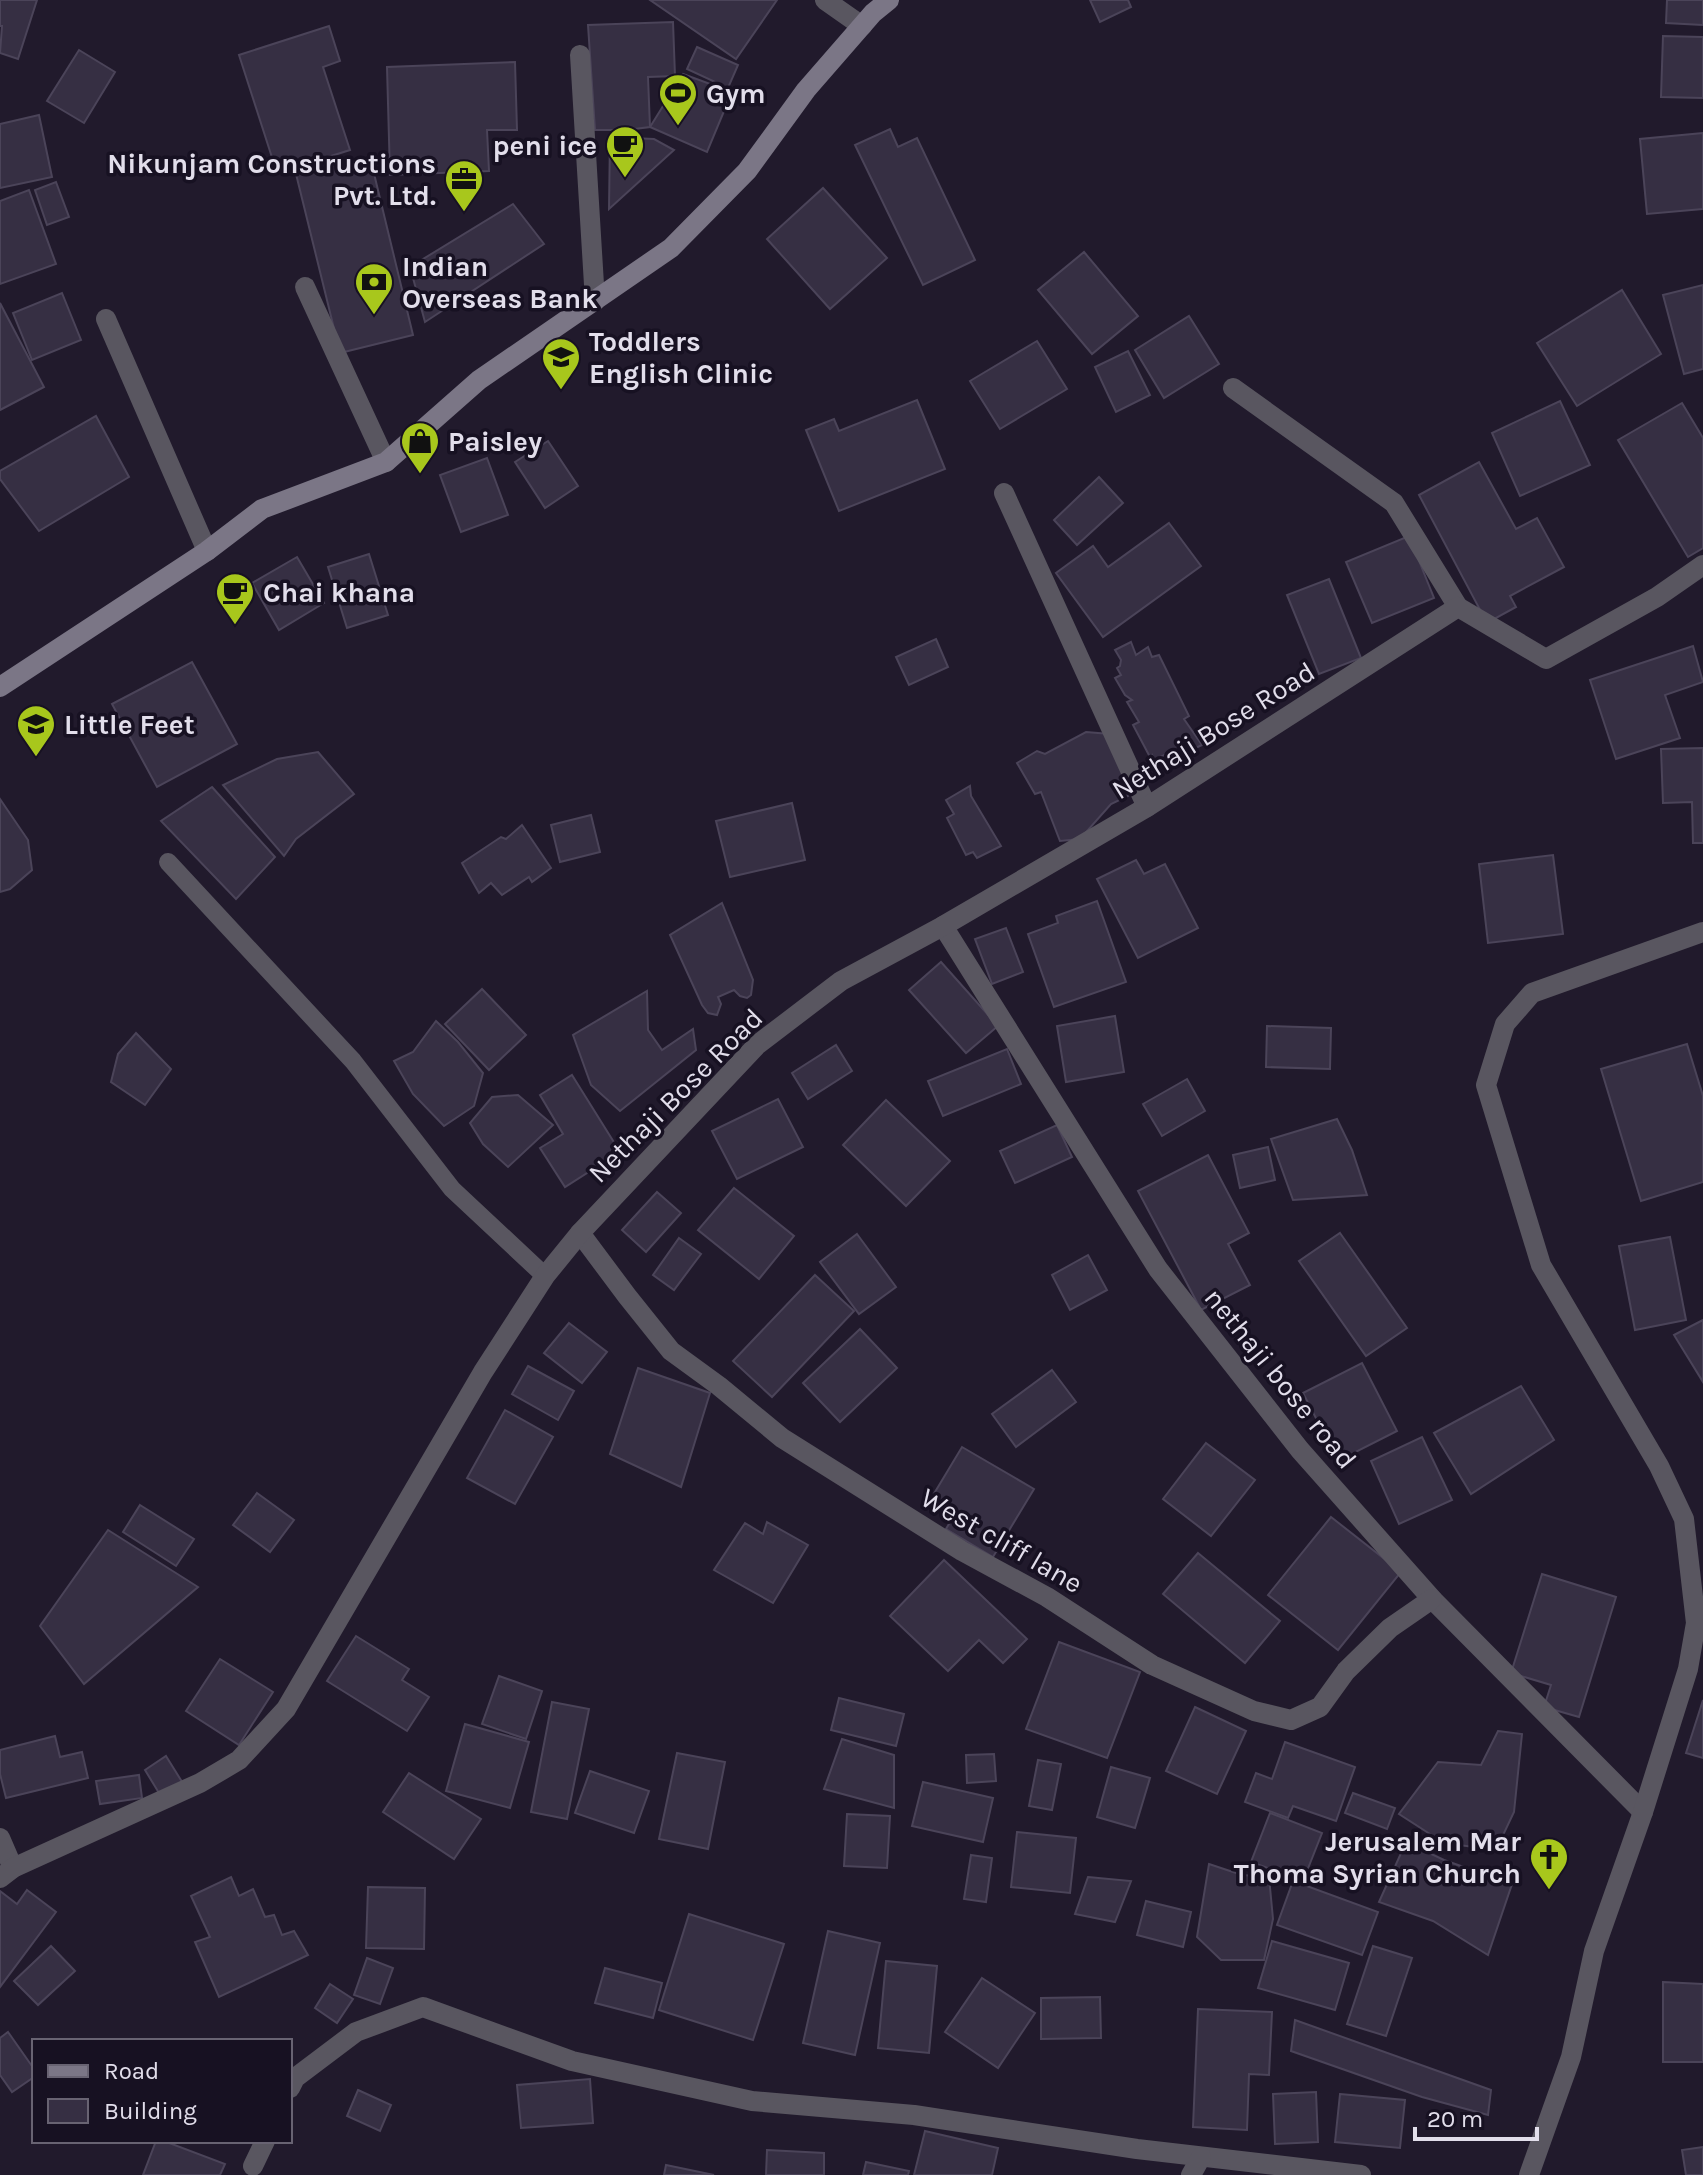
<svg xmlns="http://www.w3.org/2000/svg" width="1703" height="2175" font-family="Karla,sans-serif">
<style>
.building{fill:#362f43;stroke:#4b4459;stroke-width:2}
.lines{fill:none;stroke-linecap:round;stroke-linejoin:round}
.service{stroke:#595660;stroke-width:18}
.minor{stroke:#595660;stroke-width:20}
.tertiary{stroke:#595660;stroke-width:20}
.secondary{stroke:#7b7686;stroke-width:20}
.labels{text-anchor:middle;stroke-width:7;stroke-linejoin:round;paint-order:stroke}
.poi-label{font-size:28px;font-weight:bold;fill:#e2deeb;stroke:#171122;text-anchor:start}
.street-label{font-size:28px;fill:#e2deeb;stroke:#171122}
</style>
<rect width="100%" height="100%" fill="#211a2c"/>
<g class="building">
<path d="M0,0h37l-19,59 -18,-6 2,-27h-2z"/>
<path d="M650,0h127l-41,59z"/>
<path d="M1090,0h38l3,7 -31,15z"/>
<path d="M1667,0h36v25l-37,-2z"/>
<path d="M673,22l2,54 -27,1 2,50 -24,3h-31l-7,-105z"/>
<path d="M329,26l11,35 -17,6 27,83 -73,23 -38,-118z"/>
<path d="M1663,36l40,1v61l-42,-1z"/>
<path d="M697,47l41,18 -10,23 -41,-19z"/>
<path d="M79,50l36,22 -31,51 -37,-22z"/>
<path d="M515,62l2,68h-30l2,41 -99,4 -3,-108z"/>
<path d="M683,74l49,18 -25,60 -57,-25z"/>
<path d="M39,115l13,62 -52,11v-64z"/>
<path d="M890,129l8,18 19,-9 58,122 -52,25 -68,-140z"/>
<path d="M1703,133v76l-56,5 -7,-75z"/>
<path d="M610,137l44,2 20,11 -65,59z"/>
<path d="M370,157l43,178 -73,18 -44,-179z"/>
<path d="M56,182l13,35 -22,8 -12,-35z"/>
<path d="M823,188l64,70 -57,51 -63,-70z"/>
<path d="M29,190l27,74 -56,20v-83z"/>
<path d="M513,204l31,40 -119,78 -15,-55z"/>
<path d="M1084,252l54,64 -46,38 -54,-64z"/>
<path d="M1703,285v84l-19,5 -21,-79z"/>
<path d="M1622,290l39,64 -84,52 -40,-63z"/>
<path d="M62,293l19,47 -49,20 -19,-47z"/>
<path d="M0,303l44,84 -44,23z"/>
<path d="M1189,316l30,48 -55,34 -29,-48z"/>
<path d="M1037,341l30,48 -67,40 -30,-48z"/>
<path d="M1128,351l22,44 -34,17 -21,-45z"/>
<path d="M917,400l28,69 -106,42 -33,-81 28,-11 5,12z"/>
<path d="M1560,401l30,64 -70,31 -28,-63z"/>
<path d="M1682,403l21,35v110l-15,9 -70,-117z"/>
<path d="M96,416l33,61 -90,54 -39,-52v-8z"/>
<path d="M548,441l30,45 -33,22 -30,-46z"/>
<path d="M487,458l21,57 -47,17 -21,-57z"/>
<path d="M1479,462l37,67 21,-11 27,49 -54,29 6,11 -29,16 -68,-128z"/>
<path d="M1099,477l24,26 -46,42 -23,-25z"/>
<path d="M1169,523l32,43 -98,71 -47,-64 37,-27 15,21z"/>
<path d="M1409,536l25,62 -62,25 -26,-61z"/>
<path d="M369,554l19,61 -41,13 -19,-61z"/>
<path d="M297,557l27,46 -45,27 -27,-47z"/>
<path d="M1329,579l32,79 -42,16 -32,-79z"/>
<path d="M936,639l12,28 -39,18 -13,-28z"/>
<path d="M1131,642l5,13 12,-8 4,10 7,-2 30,61 -5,3 18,26 -24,11 -5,-5 -19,9 -2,-5 -2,2 -17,-32 6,-3 -12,-20 5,-2 -7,-5 -10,-17 6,-3 -4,-7 3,-2 1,-6 -6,-10z"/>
<path d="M1693,646l10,36 -38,13 15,43 -64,21 -26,-79z"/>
<path d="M192,662l45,82 -80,43 -45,-83z"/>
<path d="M1086,732l24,2 16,30 2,32 -17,8 -31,35 -20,2 -19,-49 -6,2 -18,-31 20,-12 8,3z"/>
<path d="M1703,748v95h-10l-1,-41 -29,1 -2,-54z"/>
<path d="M318,752l36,42 -58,45 -12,17 -61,-71 54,-26z"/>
<path d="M970,786l1,10 30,50 -24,12 -4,-6 -7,3 -19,-37 7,-4 -8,-14z"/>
<path d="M212,787l63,70 -39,42 -75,-78z"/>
<path d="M0,799l28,41 4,30 -22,19 -10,3z"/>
<path d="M792,803l13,57 -75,17 -14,-56z"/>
<path d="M591,815l9,37 -40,10 -9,-37z"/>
<path d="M522,825l29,43 -19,14 -3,-5 -27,18 -11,-12 -12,10 -17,-30 39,-26 5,2z"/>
<path d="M1553,855l10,79 -75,9 -9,-79z"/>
<path d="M1136,860l8,14 21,-10 33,64 -60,30 -41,-79z"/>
<path d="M1097,901l29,81 -72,25 -26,-73 30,-11 -2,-7z"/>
<path d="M722,903l31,77 -2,15 -4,3 -7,-2 -6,-6 -16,7 3,7 -4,11 -9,-2 -6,-8 -32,-70z"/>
<path d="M1006,928l17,44 -31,12 -17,-45z"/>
<path d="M941,962l57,64 -32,27 -57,-63z"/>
<path d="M482,989l44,46 -37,35 -44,-46z"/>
<path d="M647,991l1,39 14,20 31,-21 3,21 -76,61 -29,-26 -18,-50z"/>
<path d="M1115,1016l9,56 -58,10 -9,-56z"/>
<path d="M436,1021l22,21 25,31 -9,33 -30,20 -31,-32 -19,-33 19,-9z"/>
<path d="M1267,1026l64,2 -1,41 -64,-2z"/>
<path d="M136,1033l35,36 -26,36 -34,-23 7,-28z"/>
<path d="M1687,1044l16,52v86l-62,19 -40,-132z"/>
<path d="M836,1045l16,26 -44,28 -16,-26z"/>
<path d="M1007,1049l14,35 -78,32 -15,-35z"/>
<path d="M572,1075l48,77 -55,35 -25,-39 23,-14 -23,-39z"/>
<path d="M1187,1079l18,32 -43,25 -19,-32z"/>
<path d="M518,1095l35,30 -45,42 -25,-23 -13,-21 22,-26z"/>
<path d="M778,1099l25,48 -66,32 -25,-48z"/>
<path d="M886,1100l64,61 -44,45 -63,-61z"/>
<path d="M1337,1119l15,31 15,45 -74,5 -22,-61z"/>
<path d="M1057,1125l15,32 -57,26 -15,-32z"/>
<path d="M1268,1147l7,33 -35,8 -7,-33z"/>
<path d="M1208,1155l41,78 -21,11 22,41 -49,25 -63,-119z"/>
<path d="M734,1188l60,48 -35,43 -61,-49z"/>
<path d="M657,1192l24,21 -35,39 -24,-22z"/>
<path d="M1340,1233l67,95 -41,28 -67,-95z"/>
<path d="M857,1234l39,53 -37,27 -39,-52z"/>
<path d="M1670,1237l16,83 -51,10 -16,-84z"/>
<path d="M679,1238l22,16 -27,36 -21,-15z"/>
<path d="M1088,1255l19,35 -37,20 -18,-35z"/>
<path d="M815,1275l39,36 -82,86 -39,-36z"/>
<path d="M1703,1320v62l-29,-47z"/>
<path d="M569,1323l38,29 -25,31 -38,-30z"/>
<path d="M860,1329l37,39 -57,54 -37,-39z"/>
<path d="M1362,1363l35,68 -59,30 -35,-68z"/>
<path d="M528,1366l46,25 -16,29 -46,-26z"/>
<path d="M638,1368l72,25 -29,94 -71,-33z"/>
<path d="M1052,1370l24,32 -60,45 -24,-33z"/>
<path d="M1521,1386l33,54 -83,54 -37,-61z"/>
<path d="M505,1410l48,27 -38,67 -48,-26z"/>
<path d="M1422,1437l30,63 -53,24 -28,-63z"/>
<path d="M1206,1443l49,37 -44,56 -48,-37z"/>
<path d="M962,1447l72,42 -41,68 -47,-28 10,-17 -24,-15z"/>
<path d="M257,1493l37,27 -24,32 -37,-27z"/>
<path d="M140,1505l54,34 -18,27 -53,-34z"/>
<path d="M1331,1517l70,55 -63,78 -70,-55z"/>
<path d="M767,1522l41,23 -35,58 -59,-33 31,-47 18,11z"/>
<path d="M108,1530l90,57 -114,97 -44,-58z"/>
<path d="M1198,1553l82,68 -35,42 -82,-69z"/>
<path d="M944,1560l83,79 -24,24 -24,-23 -31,31 -58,-55z"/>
<path d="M1542,1574l74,23 -37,120 -35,-10 7,-22 -40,-12z"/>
<path d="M356,1636l53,33 -7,11 27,17 -22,34 -80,-50z"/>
<path d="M1059,1642l81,30 -33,86 -81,-29z"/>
<path d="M220,1659l53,33 -34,53 -53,-34z"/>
<path d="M499,1676l43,15 -16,48 -44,-15z"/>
<path d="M839,1698l65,16 -8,32 -65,-16z"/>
<path d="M1703,1700v58l-17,-5z"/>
<path d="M552,1702l37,7 -22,110 -36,-7z"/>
<path d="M1195,1707l51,24 -29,63 -51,-23z"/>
<path d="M465,1724l64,18 -19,66 -64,-17z"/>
<path d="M1498,1731l24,3 -8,78 -18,38 -52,-7 -45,-29 39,-52 43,3z"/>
<path d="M55,1736l5,21 22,-5 6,26 -82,20 -6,-24v-24z"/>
<path d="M842,1739l52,16v53l-70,-19z"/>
<path d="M1285,1742l70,25 -19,54 -43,-15 -5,12 -43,-16 11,-29 16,6z"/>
<path d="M677,1753l48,9 -17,87 -49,-10z"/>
<path d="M994,1754l2,27 -29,2 -1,-28z"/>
<path d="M166,1756l18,29 -22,13 -17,-28z"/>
<path d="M1038,1760l23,4 -9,46 -23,-4z"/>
<path d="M1111,1767l39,11 -15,50 -38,-11z"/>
<path d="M590,1771l59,20 -15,42 -59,-20z"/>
<path d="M409,1773l72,46 -27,40 -71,-47z"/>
<path d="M139,1775l3,23 -42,6 -4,-23z"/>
<path d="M923,1782l70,16 -10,44 -71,-16z"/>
<path d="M1353,1793l42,15 -8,21 -42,-16z"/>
<path d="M1270,1813l52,20 -19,48 -52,-19z"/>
<path d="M847,1814l43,2 -3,52 -43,-2z"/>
<path d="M1017,1832l59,6 -6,55 -59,-6z"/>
<path d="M1406,1842l38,18 68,24 -24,71 -55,-34 -54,-19z"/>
<path d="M971,1855l21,3 -6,44 -22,-3z"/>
<path d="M1209,1864l33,11 27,2 4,42 -9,41h-43l-24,-23z"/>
<path d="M231,1877l8,19 14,-7 12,28 9,-2 8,20 12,-4 14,24 -89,42 -24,-55 15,-5 -19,-41z"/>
<path d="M1088,1877l43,4 -16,41 -40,-8z"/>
<path d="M1293,1881l85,31 -16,43 -85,-30z"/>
<path d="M368,1887l57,1 -1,61 -58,-1z"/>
<path d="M27,1890l29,22 -56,75v-96l17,13z"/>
<path d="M1146,1901l45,11 -8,35 -46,-12z"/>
<path d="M689,1914l95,30 -31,96 -94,-30z"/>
<path d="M828,1931l52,12 -25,112 -52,-12z"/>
<path d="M1272,1941l77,22 -14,47 -77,-22z"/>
<path d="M51,1946l24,25 -37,34 -24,-24z"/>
<path d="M1373,1946l39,12 -26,78 -39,-12z"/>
<path d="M367,1958l26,10 -13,36 -26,-9z"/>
<path d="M886,1961l51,5 -8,87 -51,-5z"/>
<path d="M605,1968l57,15 -9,35 -58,-15z"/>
<path d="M982,1978l53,35 -37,55 -53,-36z"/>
<path d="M1663,1982l40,2v78h-40z"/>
<path d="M330,1984l23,15 -16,24 -22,-15z"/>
<path d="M1100,1997l1,41 -60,1v-41z"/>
<path d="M1198,2009l74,3 -3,63 -20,-1 -2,56 -54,-3z"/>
<path d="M1295,2020l196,70 -3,25 -66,-18 -131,-46z"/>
<path d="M8,2032l26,37v8l-22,15 -12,-17v-37z"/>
<path d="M590,2079l3,44 -72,5 -4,-43z"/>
<path d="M358,2090l33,15 -11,26 -33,-15z"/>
<path d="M1316,2092l2,50 -43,2 -2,-50z"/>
<path d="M1340,2094l65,6 -5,48 -65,-6z"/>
<path d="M925,2131l73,17 -6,27h-78z"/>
<path d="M156,2141h8l61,23 -5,11h-77z"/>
<path d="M1703,2147v28h-17l-4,-25z"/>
<path d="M767,2150l57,3v22h-58z"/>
<path d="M866,2162l43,9 -1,4h-45z"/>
<path d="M666,2165l48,10h-50z"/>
</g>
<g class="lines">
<path class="service" d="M168,862l185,199 99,128 93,87"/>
<g class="minor">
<path d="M825,0l37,26"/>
<path d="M580,55l15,246"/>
<path d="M305,287l81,175"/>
<path d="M106,319l101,232"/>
<path d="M1233,388l161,115 64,104"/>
<path d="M1004,493l143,314"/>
<path d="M943,926l215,343 142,181 132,149 211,213"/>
<path d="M580,1233l47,63 44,55 48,35 63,52 180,113 85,46 105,68 102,46 37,9 29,-13 26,-36 44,-43 42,-29"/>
<path d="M0,1838l13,30"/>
<path d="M0,1878l13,-10 187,-85 39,-23 47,-51 197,-337 62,-96 35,-43 177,-188 84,-64 102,-55 204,-119 311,-200 88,52 111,-62 46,-32"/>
<path d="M290,2088l5,-10 61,-46 67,-25 149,54 180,40 162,14 223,34 224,26"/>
<path d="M253,2166l12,-25"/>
<path d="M1191,2175l10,-18"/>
</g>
<path class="tertiary" d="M1529,2175l42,-118 23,-106 49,-139 45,-143 8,-46 -12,-104 -25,-53 -118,-201 -55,-180 19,-61 27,-31 171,-61"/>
<path class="secondary" d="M0,687l207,-136 55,-42 124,-47 93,-82 192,-132 76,-77 59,-81 67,-77 16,-13"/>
</g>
<defs>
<g id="stadium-pin" transform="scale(2)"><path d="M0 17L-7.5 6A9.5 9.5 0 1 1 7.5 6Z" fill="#a8c71c" stroke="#171122"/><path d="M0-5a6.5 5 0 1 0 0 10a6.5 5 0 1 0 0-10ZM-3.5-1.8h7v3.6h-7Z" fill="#111"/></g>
<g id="cafe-pin" transform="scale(2)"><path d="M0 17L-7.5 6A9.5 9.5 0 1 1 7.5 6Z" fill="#a8c71c" stroke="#171122"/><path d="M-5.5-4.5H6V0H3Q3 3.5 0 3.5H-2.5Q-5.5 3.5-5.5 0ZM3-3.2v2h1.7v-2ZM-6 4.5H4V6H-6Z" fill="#111"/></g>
<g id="office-pin" transform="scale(2)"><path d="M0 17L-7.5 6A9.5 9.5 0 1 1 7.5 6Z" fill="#a8c71c" stroke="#171122"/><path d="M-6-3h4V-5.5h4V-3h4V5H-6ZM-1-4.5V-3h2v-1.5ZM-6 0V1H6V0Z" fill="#111"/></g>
<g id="bank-pin" transform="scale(2)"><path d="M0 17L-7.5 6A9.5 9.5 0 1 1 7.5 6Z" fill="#a8c71c" stroke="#171122"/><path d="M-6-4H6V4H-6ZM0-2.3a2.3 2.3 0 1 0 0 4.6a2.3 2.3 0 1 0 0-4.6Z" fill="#111"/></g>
<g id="school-pin" transform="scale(2)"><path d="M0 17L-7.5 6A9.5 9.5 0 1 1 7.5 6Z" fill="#a8c71c" stroke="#171122"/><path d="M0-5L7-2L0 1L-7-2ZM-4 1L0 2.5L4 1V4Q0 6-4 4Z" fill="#111"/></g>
<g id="shop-pin" transform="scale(2)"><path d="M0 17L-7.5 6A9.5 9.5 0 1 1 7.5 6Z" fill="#a8c71c" stroke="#171122"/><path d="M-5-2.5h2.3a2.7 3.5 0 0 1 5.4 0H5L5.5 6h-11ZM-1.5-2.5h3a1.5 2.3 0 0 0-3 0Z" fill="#111"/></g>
<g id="church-pin" transform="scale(2)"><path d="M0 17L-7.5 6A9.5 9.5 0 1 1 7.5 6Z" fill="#a8c71c" stroke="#171122"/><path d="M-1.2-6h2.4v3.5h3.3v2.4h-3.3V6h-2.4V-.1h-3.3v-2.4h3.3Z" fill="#111"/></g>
</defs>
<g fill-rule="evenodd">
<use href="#stadium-pin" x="678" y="93"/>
<use href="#cafe-pin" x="625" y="145"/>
<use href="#office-pin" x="464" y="179"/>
<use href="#bank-pin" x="374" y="282"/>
<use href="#school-pin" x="561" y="357"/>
<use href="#shop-pin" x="420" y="441"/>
<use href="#cafe-pin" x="235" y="592"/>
<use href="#school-pin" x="36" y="724"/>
<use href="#church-pin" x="1549" y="1857"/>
</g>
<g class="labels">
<g class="poi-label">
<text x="706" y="103">Gym</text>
<text x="597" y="155" text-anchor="end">peni ice</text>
<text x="436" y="173" text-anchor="end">Nikunjam Constructions<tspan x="436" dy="32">Pvt. Ltd.</tspan></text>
<text x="402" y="276">Indian<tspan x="402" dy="32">Overseas Bank</tspan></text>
<text x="589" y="351">Toddlers<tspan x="589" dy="32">English Clinic</tspan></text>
<text x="448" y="451">Paisley</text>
<text x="263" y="602">Chai khana</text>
<text x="64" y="734">Little Feet</text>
<text x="1521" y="1851" text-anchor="end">Jerusalem Mar<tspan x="1521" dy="32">Thoma Syrian Church</tspan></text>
</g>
<g class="street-label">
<text transform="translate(1213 730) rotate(-32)" y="10">Nethaji Bose Road</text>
<text transform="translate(675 1095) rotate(-45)" y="10">Nethaji Bose Road</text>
<text transform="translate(1281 1378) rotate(51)" y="10">nethaji bose road</text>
<text transform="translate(1002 1540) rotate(30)" y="10">West cliff lane</text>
</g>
</g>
<rect x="32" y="2039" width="260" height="104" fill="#171122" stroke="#686372" stroke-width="2"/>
<rect x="48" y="2065" width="40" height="12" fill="#7b7686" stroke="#686372" stroke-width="2"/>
<text x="104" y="2079" font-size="24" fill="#e2deeb">Road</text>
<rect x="48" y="2099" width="40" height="24" fill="#362f43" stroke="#686372" stroke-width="2"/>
<text x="104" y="2119" font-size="24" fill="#e2deeb">Building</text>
<path d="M1415 2127v12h122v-12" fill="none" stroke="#e2deeb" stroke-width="4"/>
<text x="1427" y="2127" font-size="24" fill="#e2deeb" stroke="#171122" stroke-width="6" paint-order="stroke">20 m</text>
</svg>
